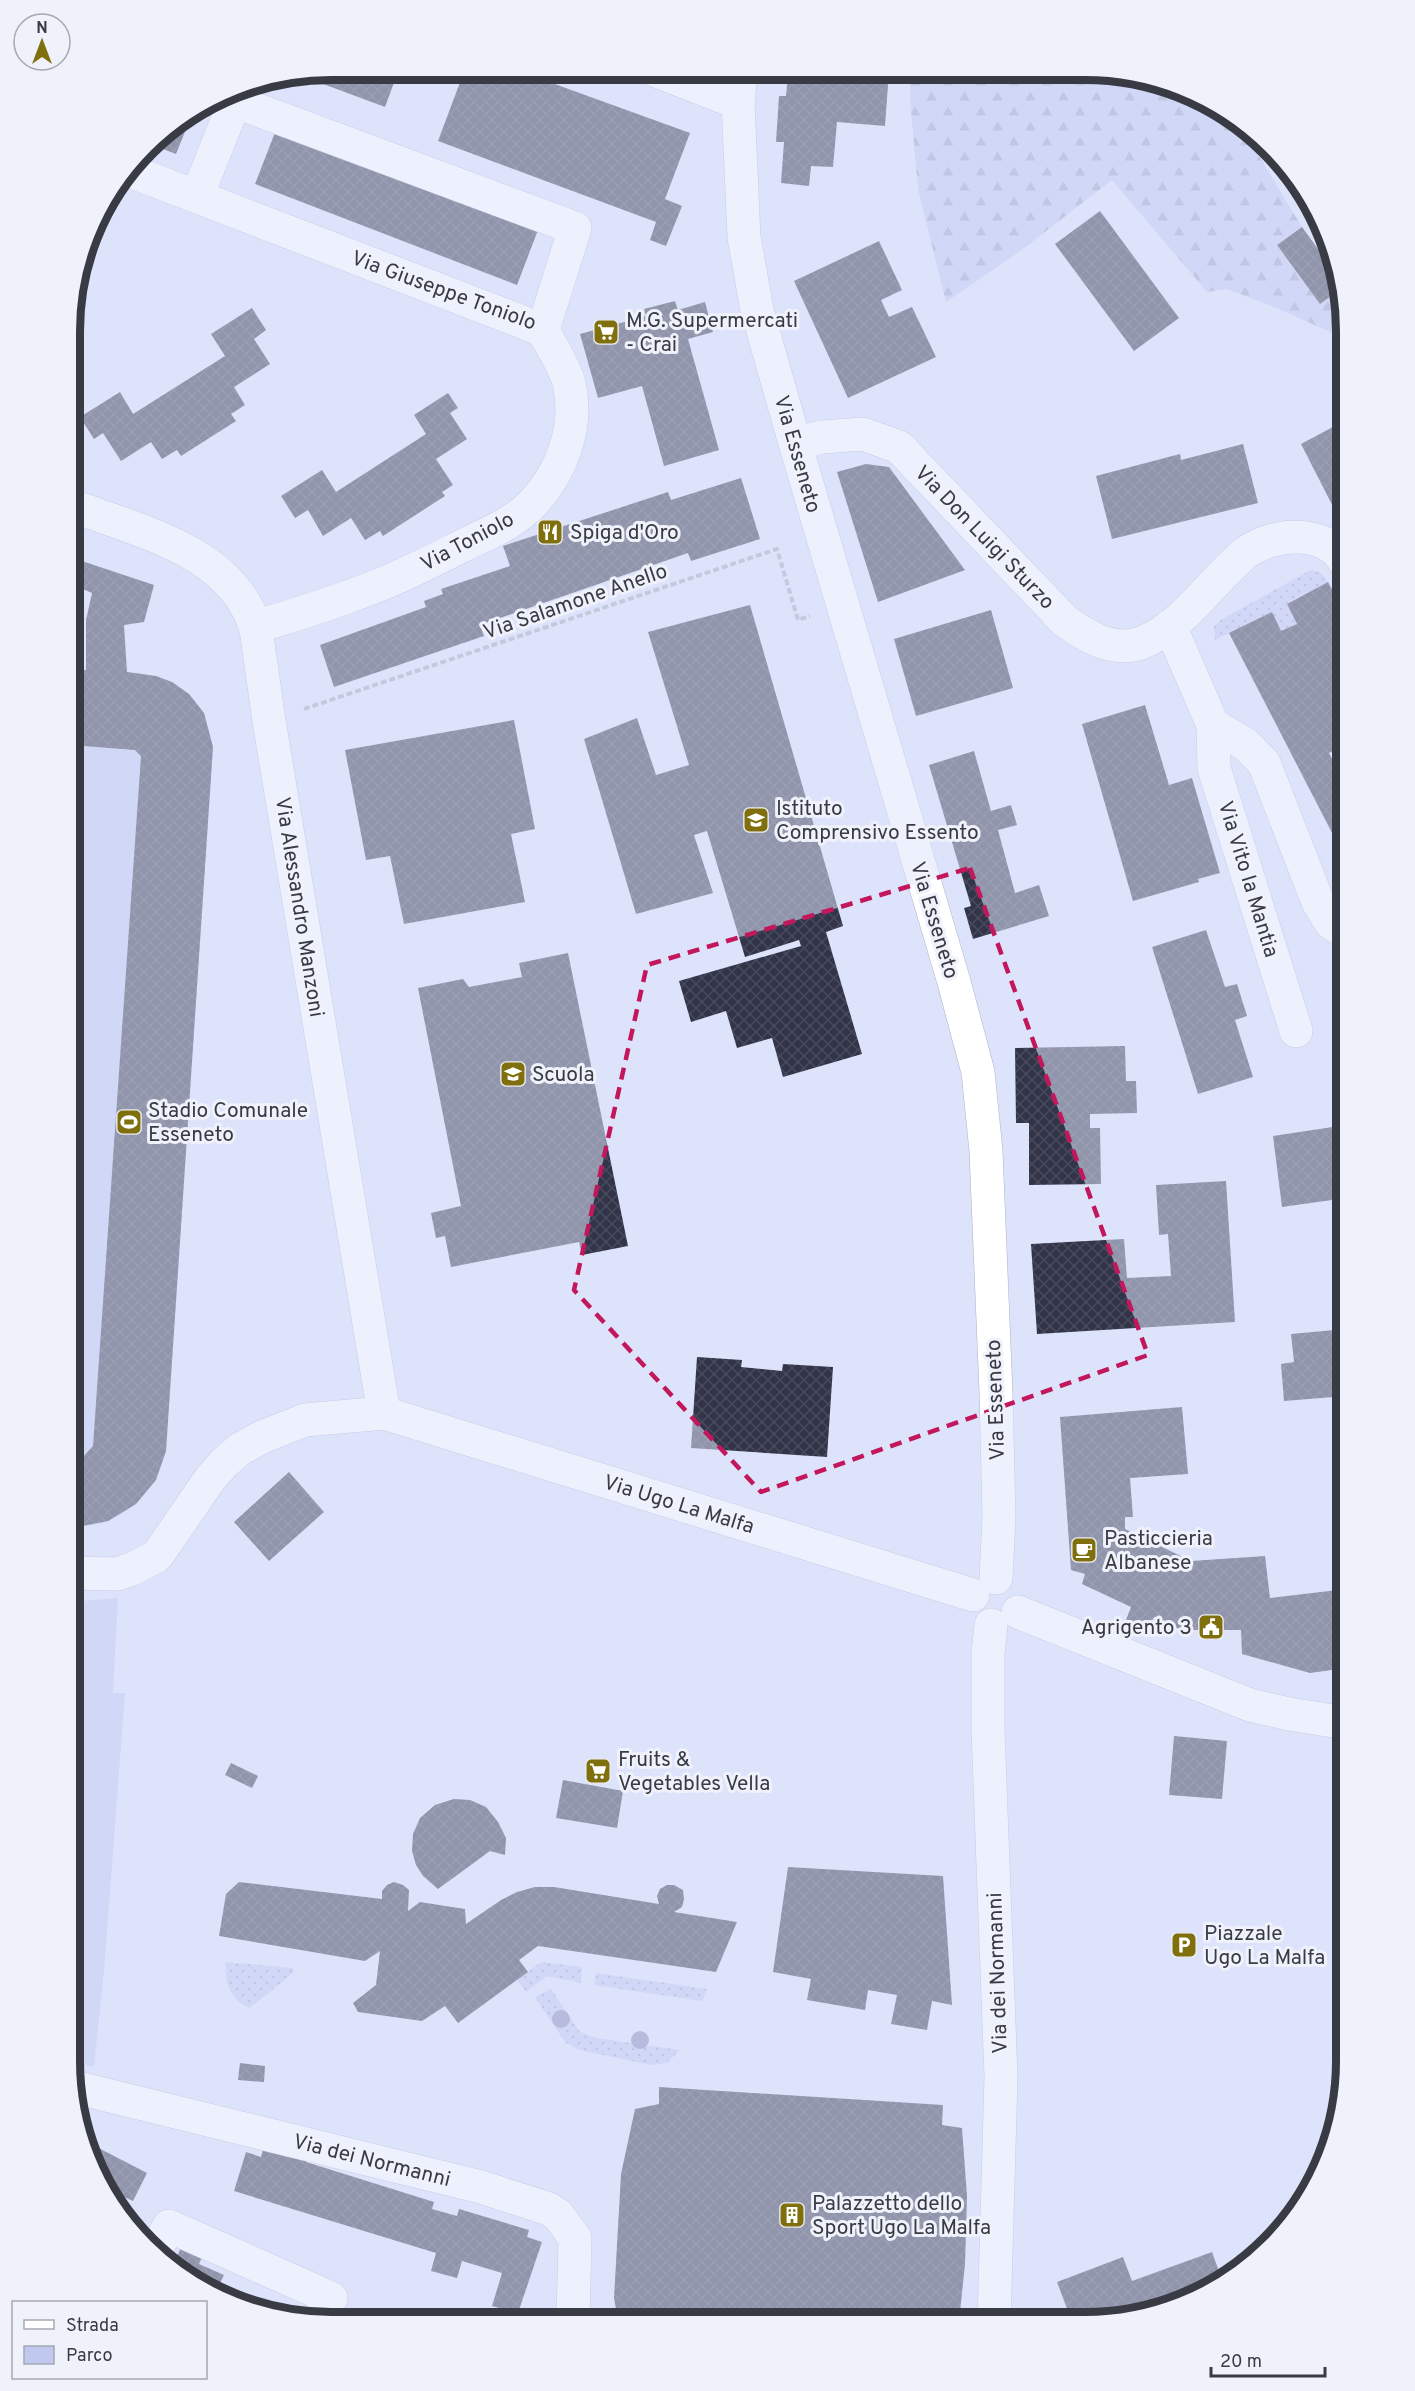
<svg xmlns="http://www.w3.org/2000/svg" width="1415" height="2391" font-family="Overpass,sans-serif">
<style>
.grass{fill:url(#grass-dots)}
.forest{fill:url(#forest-firs)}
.park{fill:#c1c8f0}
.building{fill:url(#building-cross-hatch)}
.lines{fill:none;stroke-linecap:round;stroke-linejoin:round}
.minor-casing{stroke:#adb1c9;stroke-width:34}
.path{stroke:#a4a8bb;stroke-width:4;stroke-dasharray:6 3;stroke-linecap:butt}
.minor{stroke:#fff;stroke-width:33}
.tree{fill:#888cba}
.marked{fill:none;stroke:#c2185b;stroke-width:4.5;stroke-dasharray:12 8;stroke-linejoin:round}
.labels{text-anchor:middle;stroke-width:6;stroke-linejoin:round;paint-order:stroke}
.street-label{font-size:21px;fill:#383a44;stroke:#eff1fb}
.poi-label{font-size:21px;fill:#383a44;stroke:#eff1fb;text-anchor:start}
.rim{fill:none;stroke:#383a44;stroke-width:8}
</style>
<defs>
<pattern id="grass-dots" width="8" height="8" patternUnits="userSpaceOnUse" patternTransform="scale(1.5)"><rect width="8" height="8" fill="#c1c8f0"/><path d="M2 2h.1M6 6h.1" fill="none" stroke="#9ea3c4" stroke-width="1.8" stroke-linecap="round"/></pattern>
<pattern id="forest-firs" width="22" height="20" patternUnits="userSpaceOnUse" patternTransform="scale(1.5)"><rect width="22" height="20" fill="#c1c8f0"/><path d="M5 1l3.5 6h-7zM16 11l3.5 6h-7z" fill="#9ea3c4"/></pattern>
<pattern id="building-cross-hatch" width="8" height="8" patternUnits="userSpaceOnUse" patternTransform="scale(1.5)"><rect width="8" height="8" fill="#323549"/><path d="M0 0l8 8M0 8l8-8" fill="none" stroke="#484a5c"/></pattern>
</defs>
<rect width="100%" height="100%" fill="#dee3fc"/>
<g class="grass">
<path d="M1311,570l10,3 7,9 -41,21 10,21 -16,7 -9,-18 -57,27 -1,-14 8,-7z"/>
<path d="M226,1962l67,6v5l-43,35c-20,-8 -26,-26 -24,-46z"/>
<path d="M542,1962l40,5 -1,16 -34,-7 -21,16 -9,-13z"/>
<path d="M596,1973l111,16 -5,12 -108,-16z"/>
<path d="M551,1989l29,43 16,6 84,12 -13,13 -16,2 -72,-15 -14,-8 -30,-45z"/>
</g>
<path class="forest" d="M911,71h208l66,18 57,33 16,32 44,73 -25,18 43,59 18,-13 8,48 -72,-32 -47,-18 -20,3 -95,-112 -93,72 -73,50 -28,-113 -8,-89z"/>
<g class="park">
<path d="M71,669l69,4 32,9 17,12 15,19 9,34 -47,704c-11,32 -25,55 -57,70 -11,4 -25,5 -37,7h-2z"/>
<path d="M118,1598l-5,95h12l-21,279 -10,95 -25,-7 1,-458z"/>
</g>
<g class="building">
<path d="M331,69h68l-14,38 -86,-32z"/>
<path d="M465,69l51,1 174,63 -25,66 17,7 -16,40 -16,-6 6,-18 -218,-81z"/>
<path d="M779,70l110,1 -4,55 -48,-4 -4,45 -22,-1 -2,20 -28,-3 3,-41h-8l3,-46h7l2,-22h-9z"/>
<path d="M193,112l-17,42 -26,-10 8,-10z"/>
<path d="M276,130l262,100 -21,55 -262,-101z"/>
<path d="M1100,211l79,107 -45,33 -79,-107z"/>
<path d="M1302,227l32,44 4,20 -18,13 -43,-59z"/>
<path d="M879,241l23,49 -21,10 8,17 23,-10 24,50 -88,41 -54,-117z"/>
<path d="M675,301l3,9 27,-8 8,30 -25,7 31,111 -55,16 -22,-80 -44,12 -18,-64 66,-18 -2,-7z"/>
<path d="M252,308l14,22 -12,9 16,25 -36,23 11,18 -14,9 5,7 -55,35 -4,-6 -15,9 -11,-17 -30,19 -18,-28 -9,6 -14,-22 40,-25 13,22 92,-58 -14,-22z"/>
<path d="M448,393l10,15 -8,5 17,26 -31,20 17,26 -11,7 3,4 -62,40 -3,-5 -15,9 -14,-22 -28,18 -15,-26 -13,8 -14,-22 41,-26 14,22 90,-58 -12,-19z"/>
<path d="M1346,420v112l-45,-88z"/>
<path d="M1243,444l15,59 -146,36 -16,-63 84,-22 1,6z"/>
<path d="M866,464l23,3 76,103 -87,32 -41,-130z"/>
<path d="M741,478l19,61 -69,22 -3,-8 -208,72 4,11 -150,51 -14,-42 106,-38 -2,-6 19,-7 -2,-5 69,-23 -7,-20 165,-54 3,8z"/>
<path d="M82,561l72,24 -10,37 -20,3 3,47 29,4 16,6 17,12 15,19 9,34 -47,704 -10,29 -20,24 -28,17 -36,7h-2v-72l13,1 10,-11 48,-690 -6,-6 -64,-5v-76l15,1v-50l6,-27 -19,-8z"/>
<path d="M1328,582l18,34v101l-14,7 11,22 -14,7 17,32v75l-117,-227 43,-21 9,19 16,-7 -10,-20z"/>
<path d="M750,605l93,321 -17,6 36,122 -79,23 -11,-39 -35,10 -11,-37 -35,11 -12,-41 122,-35 -2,-6 -54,17 -38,-126 -13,4 19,58 -77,21 -52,-175 53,-21 19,57 33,-10 -41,-133z"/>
<path d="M991,610l22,78 -97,28 -22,-77z"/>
<path d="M1145,705l24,80 23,-7 28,95 -22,6 1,3 -66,19 -51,-177z"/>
<path d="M514,720l21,109 -24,5 14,68 -121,22 -14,-68 -24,4 -21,-110z"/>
<path d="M974,751l17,60 20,-6 6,20 -19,5 17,63 24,-8 10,31 -76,23 -9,-31 7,-2 -42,-141z"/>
<path d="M1206,930l19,57 12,-3 10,32 -12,4 18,57 -55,17 -46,-147z"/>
<path d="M568,953l60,293 -46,9 -3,-13 -128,25 -6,-31 -9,2 -5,-25 30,-7 -43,-218 45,-9 6,8 53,-10 -3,-14z"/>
<path d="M1125,1046l1,35h10l1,32 -47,1v14h10l1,56 -72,1v-62h-13l-1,-75z"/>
<path d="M1346,1125v73l-64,9 -9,-71z"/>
<path d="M1226,1181l9,141 -198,12 -6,-90 93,-5 3,39 44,-2 -3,-42 -9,1 -3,-50z"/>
<path d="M1346,1329v67l-62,5 -3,-37 13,-2 -3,-28z"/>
<path d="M697,1357l45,3 -1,7 41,4 1,-7 50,3 -6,90 -136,-9z"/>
<path d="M1182,1407l6,67 -58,4 3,39h-8v12l66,32 74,-5 5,42 76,-9v79l-36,5 -68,-19 -1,-24h-60l-27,-13 -6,13 -22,-10 5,-13 -49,-23 3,-10 -14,-4 -11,-153z"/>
<path d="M289,1472l35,40 -55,49 -35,-39z"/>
<path d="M1174,1736l53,5 -5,58 -53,-4z"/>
<path d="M231,1763l27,13 -6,12 -27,-13z"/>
<path d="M563,1780l60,11 -6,37 -61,-10z"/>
<path d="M454,1799l16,1 16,7 12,15 8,16 -1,17 -15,-4 -52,38 -15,-13 -7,-11 -4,-14 1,-17 7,-16 7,-6 8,-7z"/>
<path d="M788,1867l155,9 9,129 -20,-4 -5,29 -36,-6 6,-29 -29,-5 -3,20 -58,-10 4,-21 -38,-7z"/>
<path d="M239,1882l143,17v-8l5,-6 7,-3 9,3 6,5 -1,21 12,-9 45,7 1,15 35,-24 16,-8 18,-5h19l105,17 -2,-8 3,-7 7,-4h7l9,5 1,9 -2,8 -8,5 63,10 -21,50 -178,-26 -19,14 9,12 -70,51 -13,-17 -23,15 -64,-9 -5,-9 23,-18 4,-34 -15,10 -146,-25 7,-42z"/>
<path d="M240,2063l25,3 -1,16 -26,-2z"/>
<path d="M659,2087l284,18 -1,20 20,3 5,68 -2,68 -6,58 -341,-1 -4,-23 7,-124 14,-65 24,-5z"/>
<path d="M85,2141l62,32 -14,28 -11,-5 -6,11 -27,-47z"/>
<path d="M263,2150l25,7 1,-5 19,6 -2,4 128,40 -2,7 25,7 2,-7 70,21 -2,7 15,5 -24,71 -26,-7 10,-33 -40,-12 -5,17 -26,-7 5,-18 -202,-62 12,-39 15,5z"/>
<path d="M182,2245l21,10 -4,9 25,11 -9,18 -43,-25z"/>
<path d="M1212,2252l10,28 -38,22 -99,20h-13l-15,-40 66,-25 9,24z"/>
<path d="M238,2295l39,18v1l-42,-11z"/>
</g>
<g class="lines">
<g class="minor-casing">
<g id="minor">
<path d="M654,70l84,33"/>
<path d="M741,70l-3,33 6,134 13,73 38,133 159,539 24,90 8,79 10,242 3,124 -3,61"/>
<path d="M220,96l355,132 -32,102"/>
<path d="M130,171l413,159"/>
<path d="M197,196l38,-95"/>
<path d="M795,443l28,-6 40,-3 36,13 166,174c21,15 48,32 76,22 35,-13 61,-48 87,-74 6,-5 11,-11 17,-16 30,-21 82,-25 101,11"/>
<path d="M71,505c65,26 159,44 184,121 3,10 3,21 5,31 3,21 6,43 9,64l115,692"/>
<path d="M1170,626l43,99 32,19 19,19 54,139 13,21 15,9"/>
<path d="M255,627c32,-10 64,-19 95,-31 39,-13 76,-32 112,-50 24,-12 51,-22 70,-42 30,-31 47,-78 37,-121 -5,-18 -18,-37 -26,-53"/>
<path d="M1213,725l1,43 82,263"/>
<path d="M70,1573l47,1 15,-5 25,-13 53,-77 14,-16 16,-14 22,-12 43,-17 79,-7 589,182"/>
<path d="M1018,1612l232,93 39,9 57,9"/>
<path d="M991,1625l-3,29v76l13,347 -7,245"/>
<path d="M74,2087l407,100 68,22 9,6 17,23 -2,83"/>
<path d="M155,2251l14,-25 162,72"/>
</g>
</g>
<path class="path" d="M304,709l473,-160 21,71 12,-4"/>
<use href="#minor" class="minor"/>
</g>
<g class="tree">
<circle cx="561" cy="2019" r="9"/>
<circle cx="640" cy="2040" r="9"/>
</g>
<path d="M0 0H1415V2391H0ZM970,868l178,487 -387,137 -187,-202 73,-325z" fill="#dee3fc" fill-opacity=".55" fill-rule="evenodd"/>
<path class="marked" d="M970,868l178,487 -387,137 -187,-202 73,-325z"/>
<defs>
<g id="supermarket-square" transform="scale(1.35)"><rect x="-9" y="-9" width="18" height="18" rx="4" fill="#806f0d" stroke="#eff1fb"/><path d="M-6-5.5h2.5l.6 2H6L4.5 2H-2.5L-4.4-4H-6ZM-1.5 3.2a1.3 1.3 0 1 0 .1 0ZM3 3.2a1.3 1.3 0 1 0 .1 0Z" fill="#fff"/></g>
<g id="restaurant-square" transform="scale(1.35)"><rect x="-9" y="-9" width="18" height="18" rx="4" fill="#806f0d" stroke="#eff1fb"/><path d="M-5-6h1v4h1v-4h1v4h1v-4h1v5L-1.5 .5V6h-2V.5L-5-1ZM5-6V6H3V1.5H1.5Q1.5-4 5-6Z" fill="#fff"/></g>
<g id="school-square" transform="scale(1.35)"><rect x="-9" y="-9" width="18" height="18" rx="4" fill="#806f0d" stroke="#eff1fb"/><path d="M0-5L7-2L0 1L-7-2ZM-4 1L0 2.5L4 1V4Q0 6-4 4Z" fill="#fff"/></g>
<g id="stadium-square" transform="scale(1.35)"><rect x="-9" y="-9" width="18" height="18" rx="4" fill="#806f0d" stroke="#eff1fb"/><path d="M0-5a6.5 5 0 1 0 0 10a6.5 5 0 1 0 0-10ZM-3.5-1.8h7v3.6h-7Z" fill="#fff"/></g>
<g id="cafe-square" transform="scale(1.35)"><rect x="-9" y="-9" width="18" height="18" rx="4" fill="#806f0d" stroke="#eff1fb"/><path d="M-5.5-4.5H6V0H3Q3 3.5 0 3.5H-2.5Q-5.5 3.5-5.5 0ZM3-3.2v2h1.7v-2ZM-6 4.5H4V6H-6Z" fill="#fff"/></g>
<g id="civic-square" transform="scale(1.35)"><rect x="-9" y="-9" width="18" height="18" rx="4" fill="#806f0d" stroke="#eff1fb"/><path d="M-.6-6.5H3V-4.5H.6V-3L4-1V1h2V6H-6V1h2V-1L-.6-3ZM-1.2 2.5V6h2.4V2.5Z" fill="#fff"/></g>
<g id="parking-square" transform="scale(1.35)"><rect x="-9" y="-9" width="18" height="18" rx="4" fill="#806f0d" stroke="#eff1fb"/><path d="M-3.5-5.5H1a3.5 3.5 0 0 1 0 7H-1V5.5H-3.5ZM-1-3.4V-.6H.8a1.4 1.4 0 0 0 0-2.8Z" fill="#fff"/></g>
<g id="building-square" transform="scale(1.35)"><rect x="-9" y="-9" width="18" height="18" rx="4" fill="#806f0d" stroke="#eff1fb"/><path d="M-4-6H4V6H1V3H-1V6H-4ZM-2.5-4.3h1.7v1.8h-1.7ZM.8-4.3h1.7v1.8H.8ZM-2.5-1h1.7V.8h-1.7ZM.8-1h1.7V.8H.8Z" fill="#fff"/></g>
</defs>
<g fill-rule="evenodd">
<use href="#supermarket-square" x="606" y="332"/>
<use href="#restaurant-square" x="550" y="532"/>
<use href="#school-square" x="756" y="820"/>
<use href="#school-square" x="513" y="1074"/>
<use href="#stadium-square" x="129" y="1122"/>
<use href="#cafe-square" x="1084" y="1550"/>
<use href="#civic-square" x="1211" y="1627"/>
<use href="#supermarket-square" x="598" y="1771"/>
<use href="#parking-square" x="1184" y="1945"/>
<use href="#building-square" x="792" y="2215"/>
</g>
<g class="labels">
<g class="street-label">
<text transform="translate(444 290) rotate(20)" y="7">Via Giuseppe Toniolo</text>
<text transform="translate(798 454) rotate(74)" y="7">Via Esseneto</text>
<text transform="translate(985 537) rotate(46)" y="7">Via Don Luigi Sturzo</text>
<text transform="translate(467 541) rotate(-28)" y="7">Via Toniolo</text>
<text transform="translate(575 601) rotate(-19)" y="7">Via Salamone Anello</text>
<text transform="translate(1249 879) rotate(73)" y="7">Via Vito la Mantia</text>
<text transform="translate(300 907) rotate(81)" y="7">Via Alessandro Manzoni</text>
<text transform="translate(935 920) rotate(73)" y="7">Via Esseneto</text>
<text transform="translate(995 1400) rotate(-92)" y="7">Via Esseneto</text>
<text transform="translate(679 1504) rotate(17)" y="7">Via Ugo La Malfa</text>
<text transform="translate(997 1973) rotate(-92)" y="7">Via dei Normanni</text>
<text transform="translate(372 2160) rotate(14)" y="7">Via dei Normanni</text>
</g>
<g class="poi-label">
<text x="626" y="327">M.G. Supermercati<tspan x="626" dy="24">- Crai</tspan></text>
<text x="570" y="539">Spiga d'Oro</text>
<text x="776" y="815">Istituto<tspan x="776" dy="24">Comprensivo Essento</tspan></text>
<text x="532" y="1081">Scuola</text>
<text x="148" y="1117">Stadio Comunale<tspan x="148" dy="24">Esseneto</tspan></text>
<text x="1104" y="1545">Pasticcieria<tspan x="1104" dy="24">Albanese</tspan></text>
<text x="1192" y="1634" text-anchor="end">Agrigento 3</text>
<text x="618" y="1766">Fruits &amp;<tspan x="618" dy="24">Vegetables Vella</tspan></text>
<text x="1204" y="1940">Piazzale<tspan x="1204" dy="24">Ugo La Malfa</tspan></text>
<text x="812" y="2210">Palazzetto dello<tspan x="812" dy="24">Sport Ugo La Malfa</tspan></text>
</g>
</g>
<path d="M0 0H1415V2391H0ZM331 80H1085A251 251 0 0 1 1336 331V2061A251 251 0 0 1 1085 2312H331A251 251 0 0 1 80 2061V331A251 251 0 0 1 331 80Z" fill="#eff1fb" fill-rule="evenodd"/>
<path class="rim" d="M331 80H1085A251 251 0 0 1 1336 331V2061A251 251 0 0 1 1085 2312H331A251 251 0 0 1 80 2061V331A251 251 0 0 1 331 80Z"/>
<rect x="12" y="2301" width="195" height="78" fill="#eff1fb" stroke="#a6a8b2" stroke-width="1.5"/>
<rect x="24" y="2320" width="30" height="9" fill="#ffffff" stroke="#a6a8b2" stroke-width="1.5"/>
<text x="66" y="2331" font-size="18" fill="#383a44">Strada</text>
<rect x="24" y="2346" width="30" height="18" fill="#c1c8f0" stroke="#a6a8b2" stroke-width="1.5"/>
<text x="66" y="2361" font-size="18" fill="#383a44">Parco</text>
<g transform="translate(42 42)"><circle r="28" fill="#eff1fb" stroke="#a6a8b2" stroke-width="1.5"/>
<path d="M0-4.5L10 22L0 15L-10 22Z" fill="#806f0d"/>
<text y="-9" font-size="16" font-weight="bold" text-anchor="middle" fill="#383a44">N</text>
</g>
<path d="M1211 2367v9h114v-9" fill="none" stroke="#383a44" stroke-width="3"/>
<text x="1220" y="2367" font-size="18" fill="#383a44" stroke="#eff1fb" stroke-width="4.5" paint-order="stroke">20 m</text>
</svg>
